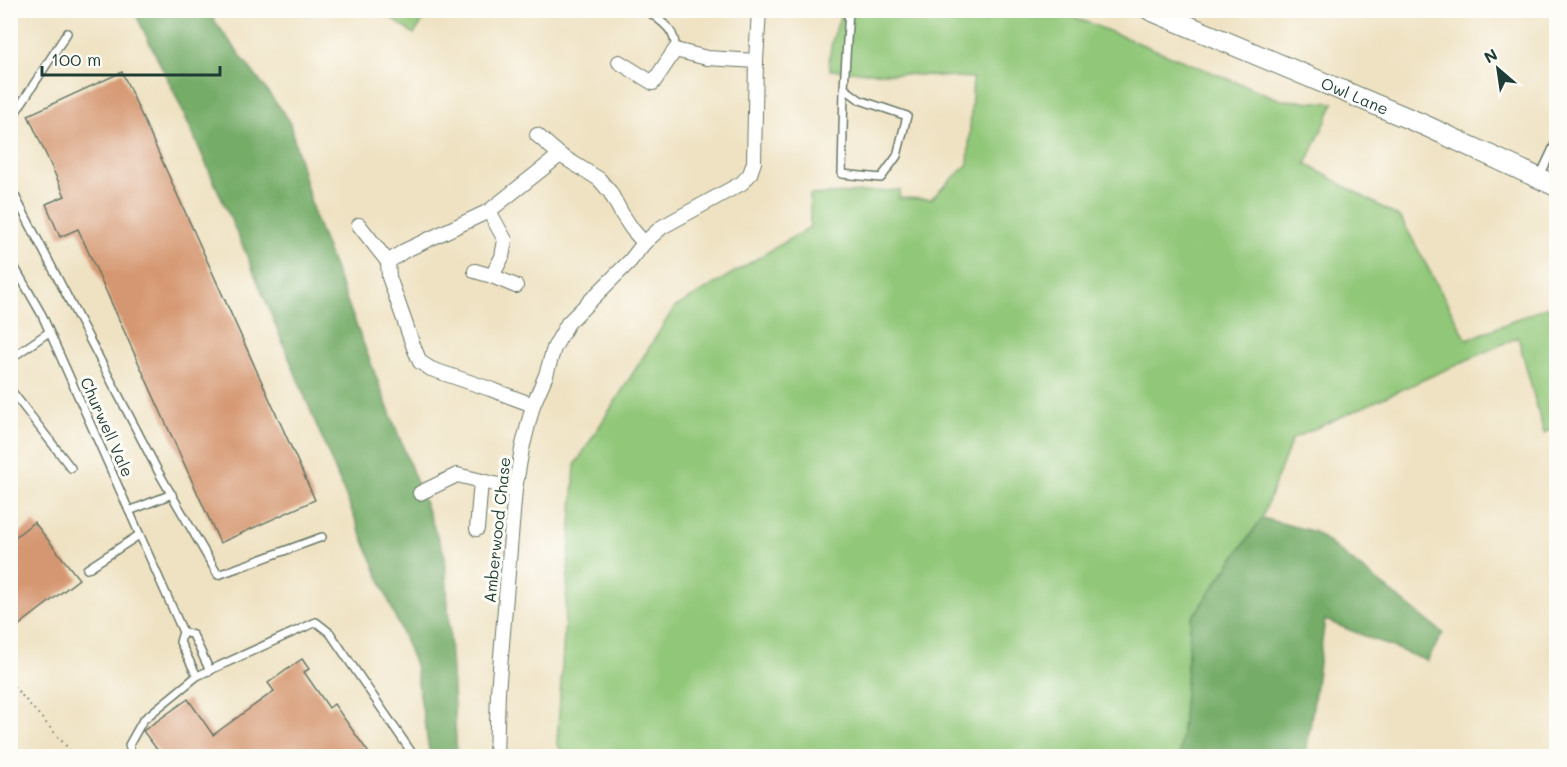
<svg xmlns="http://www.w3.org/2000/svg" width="1567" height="767" font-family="Mali,sans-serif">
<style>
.green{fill:#91c778;stroke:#588256;stroke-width:1.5}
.forest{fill:#74ac68;stroke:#4a744e;stroke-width:1.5}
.building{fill:#d59771}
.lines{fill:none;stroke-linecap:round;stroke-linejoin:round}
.service-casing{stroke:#687766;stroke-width:10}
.minor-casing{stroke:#687766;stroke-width:16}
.secondary-casing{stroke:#687766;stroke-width:22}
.path{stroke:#687766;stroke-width:2;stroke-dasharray:1.5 4.5;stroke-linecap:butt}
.service{stroke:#fff;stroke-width:7}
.minor{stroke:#fff;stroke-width:14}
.secondary{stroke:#fff;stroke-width:20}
.labels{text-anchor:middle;stroke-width:6;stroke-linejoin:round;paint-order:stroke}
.street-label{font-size:16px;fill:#1f3d34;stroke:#fdfcf7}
</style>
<rect width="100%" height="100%" fill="#fdfcf7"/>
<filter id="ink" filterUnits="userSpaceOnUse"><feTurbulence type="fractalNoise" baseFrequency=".0167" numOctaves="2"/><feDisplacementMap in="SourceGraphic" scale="12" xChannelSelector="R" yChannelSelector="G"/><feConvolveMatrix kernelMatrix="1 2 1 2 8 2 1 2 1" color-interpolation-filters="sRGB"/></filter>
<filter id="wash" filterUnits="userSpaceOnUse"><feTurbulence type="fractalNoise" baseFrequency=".008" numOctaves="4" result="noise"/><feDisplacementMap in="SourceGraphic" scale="24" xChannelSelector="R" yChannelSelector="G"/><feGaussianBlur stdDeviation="1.35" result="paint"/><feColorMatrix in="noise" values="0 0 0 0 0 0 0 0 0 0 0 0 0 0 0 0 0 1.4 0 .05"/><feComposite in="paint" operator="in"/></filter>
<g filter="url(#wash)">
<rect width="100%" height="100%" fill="#efe2c2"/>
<g class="green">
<path d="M381,11h49l-16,23z"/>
<path d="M842,11h217l222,89 53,3 -28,61 95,54 66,122 89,-37v123l-12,7 -26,-96 -226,102 -30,79 -71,101 -11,137h-616l-7,-13 18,-278 99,-157 136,-81v-32l90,-5 -1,8 32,1 37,-35 5,-86 -143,-8c-3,-21 6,-40 12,-59z"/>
</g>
<g class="forest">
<path d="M134,11h73l82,109 26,98 130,338 12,200h-27l-15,-91 -167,-407 -73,-164z"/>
<path d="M1262,518l53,14 128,101 -16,28 -102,-41 -19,136h-126l11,-137z"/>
</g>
<g id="blocks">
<g class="building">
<path d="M122,72l193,428 -95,43 -142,-314 -18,8 -14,-33 19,-8 -37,-81z"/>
<path d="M34,522l45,57 -65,50 -4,-5v-83z"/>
<path d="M302,659l7,10 -5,3 25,36 5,-4 37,52h-209l-19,-25 45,-32 25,36 61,-44 -6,-8z"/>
</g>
</g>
</g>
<g filter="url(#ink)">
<use href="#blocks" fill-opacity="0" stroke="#687766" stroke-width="1.5"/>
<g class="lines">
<g class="service-casing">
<g id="service">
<path d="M646,10c15,11 31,20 29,40"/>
<path d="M844,88l16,12 47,16 -10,40 -16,22 -39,-4 2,-86 5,-78"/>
<path d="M10,121l57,-88"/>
<path d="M1540,176l16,-34"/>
<path d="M10,187l6,11 -6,5"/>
<path d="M16,198l143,275 59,102 104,-38"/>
<path d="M10,259l32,56 141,317 -3,10 17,34"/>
<path d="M10,359l39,-27"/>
<path d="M10,389l61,79"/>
<path d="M129,511l43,-17"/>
<path d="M87,569l52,-34"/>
<path d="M183,632l10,3 17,36"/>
<path d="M132,756l-3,-11 14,-25 54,-44 119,-54 14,11 84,123"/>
</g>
</g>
<g class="minor-casing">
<g id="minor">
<path d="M619,62l34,21 22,-33 32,8 49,3"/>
<path d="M537,135l23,20"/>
<path d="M489,211l16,29 -3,17 -10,19"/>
<path d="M359,225l29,37"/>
<path d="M475,271l17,5 24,10"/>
<path d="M533,405l-43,-16 -59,-20 -11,-7 -6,-14 -25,-71 -1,-15 16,-11 85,-40 71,-56 39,24 11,13 12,22 10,15 12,14"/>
<path d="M420,493l37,-18 58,14"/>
<path d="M477,529l4,-48"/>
<path d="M496,756l2,-64 17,-203 7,-40 11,-44 13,-30 8,-27 14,-25 62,-62 14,-18 18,-16 80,-44 8,-9 4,-12 2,-101 3,-51"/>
</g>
</g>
<g class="secondary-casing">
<g id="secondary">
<path id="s1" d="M1150,10l274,115 132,61"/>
</g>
</g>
<path class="path" d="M10,682l65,74"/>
<use href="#service" class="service"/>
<use href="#minor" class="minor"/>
<use href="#secondary" class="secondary"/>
</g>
</g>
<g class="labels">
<g class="street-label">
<text dy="6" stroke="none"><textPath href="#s1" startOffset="222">Owl Lane</textPath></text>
<text transform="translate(107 427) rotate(66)" y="6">Churwell Vale</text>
<text transform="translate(497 530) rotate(-84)" y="6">Amberwood Chase</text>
</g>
</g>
<rect width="1567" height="767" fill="none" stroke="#fdfcf7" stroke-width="36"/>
<g transform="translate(1498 69) rotate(331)" stroke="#fdfcf7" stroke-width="4.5" paint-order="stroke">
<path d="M0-4.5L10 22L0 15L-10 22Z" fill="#1f3d34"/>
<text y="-9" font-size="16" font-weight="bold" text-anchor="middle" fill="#1f3d34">N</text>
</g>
<path d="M42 66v9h178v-9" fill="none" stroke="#1f3d34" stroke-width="3"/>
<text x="51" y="66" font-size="18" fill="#1f3d34" stroke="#fdfcf7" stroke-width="4.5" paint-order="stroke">100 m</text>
</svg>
